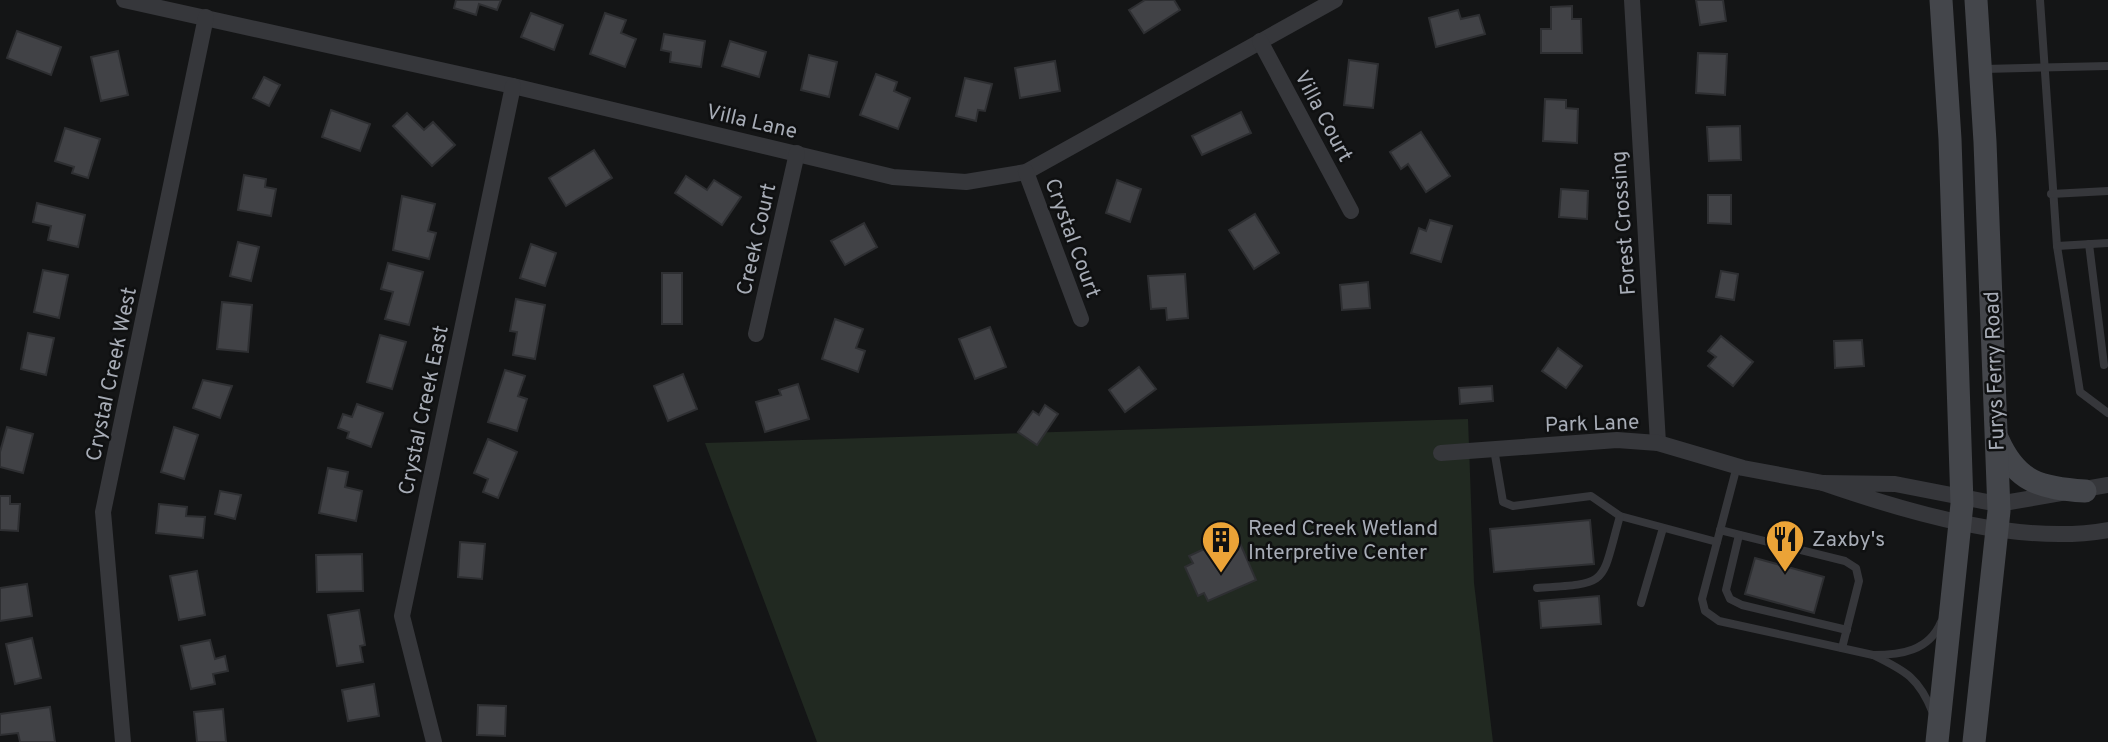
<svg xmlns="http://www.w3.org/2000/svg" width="2108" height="742" font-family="Overpass,sans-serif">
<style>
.green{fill:#212921}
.building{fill:#414246;stroke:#2e2f32;stroke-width:2}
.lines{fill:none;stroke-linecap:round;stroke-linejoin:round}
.service{stroke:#36373b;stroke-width:8}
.minor{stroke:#36373b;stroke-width:16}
.secondary{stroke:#44464b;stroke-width:23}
.labels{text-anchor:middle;stroke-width:5;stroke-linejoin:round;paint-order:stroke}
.street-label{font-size:21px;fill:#a7acb6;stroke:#0f1011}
.poi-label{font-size:21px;fill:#a7acb6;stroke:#0f1011;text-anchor:start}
</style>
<rect width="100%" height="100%" fill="#141516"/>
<path class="green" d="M1468,419l6,164 19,159h-676l-112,-299z"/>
<g class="building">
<path d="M456,0h45l-4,10 -18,-6 -3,11 -22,-7z"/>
<path d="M1145,0h29l6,10 -36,23 -15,-23z"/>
<path d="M1696,0h27l3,21 -26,4z"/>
<path d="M1572,6v13h9l1,34h-41v-24h10v-22z"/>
<path d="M1458,10l3,9 18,-4 6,19 -49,13 -7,-29z"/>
<path d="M531,13l32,12 -9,25 -33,-13z"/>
<path d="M605,13l21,7 -5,13 15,6 -11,28 -35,-13z"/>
<path d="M17,31l44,16 -10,28 -44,-17z"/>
<path d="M664,34l41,7 -4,26 -31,-5 1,-10 -10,-2z"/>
<path d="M730,41l36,11 -7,25 -37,-11z"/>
<path d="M118,51l10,44 -27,6 -10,-44z"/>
<path d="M1698,53l29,1 -2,41 -29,-2z"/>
<path d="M809,55l28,7 -8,35 -28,-7z"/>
<path d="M1349,60l29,4 -5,44 -29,-3z"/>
<path d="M1055,61l5,30 -40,7 -5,-30z"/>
<path d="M876,74l21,8 -3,9 16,7 -12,31 -38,-14z"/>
<path d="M264,77l16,8 -11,21 -16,-8z"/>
<path d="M965,78l27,6 -7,27 -7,-1 -2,11 -20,-5z"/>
<path d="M1545,99l21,1v8l12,1 -1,34 -34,-2z"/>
<path d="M331,110l39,14 -10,27 -38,-14z"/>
<path d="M1241,112l10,21 -49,22 -10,-19z"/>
<path d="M407,113l17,17 9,-8 22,23 -23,21 -39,-40z"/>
<path d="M1740,126l1,34 -32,1 -2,-34z"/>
<path d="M65,128l35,11 -12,39 -16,-5 2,-6 -19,-6z"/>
<path d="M1421,132l29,44 -24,16 -18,-28 -7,5 -11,-17z"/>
<path d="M594,150l18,28 -46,28 -17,-28z"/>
<path d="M244,175l22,4 -1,8 11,2 -5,27 -33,-6z"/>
<path d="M686,176l21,14 7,-10 27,17 -19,28 -47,-32z"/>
<path d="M1117,180l24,9 -11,33 -24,-9z"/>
<path d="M1561,189l27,2 -1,28 -28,-2z"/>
<path d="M1708,195h23v29l-23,-1z"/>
<path d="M402,196l33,8 -7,27 8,2 -7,26 -36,-9z"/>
<path d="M37,203l48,12 -7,32 -30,-7 3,-14 -18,-4z"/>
<path d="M1255,214l24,39 -25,16 -25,-39z"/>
<path d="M1430,220l22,6 -11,36 -30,-9 8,-25 7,3z"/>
<path d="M864,223l13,24 -32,18 -14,-24z"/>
<path d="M238,242l21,5 -8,34 -21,-5z"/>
<path d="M531,244l25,9 -11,33 -25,-8z"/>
<path d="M388,263l35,9 -14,53 -24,-6 8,-27 -12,-3z"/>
<path d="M43,270l25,5 -9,43 -25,-6z"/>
<path d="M1721,271l17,3 -4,26 -18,-3z"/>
<rect x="662" y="273" width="20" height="51"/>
<path d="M1185,274l3,44 -21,2 -1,-12 -15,1 -3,-33z"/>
<path d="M1368,282l2,26 -28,2 -2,-25z"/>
<path d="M516,299l29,6 -10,54 -22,-4 4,-23 -7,-1z"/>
<path d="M222,302l30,3 -4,47 -31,-3z"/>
<path d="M835,319l28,10 -7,19 9,3 -7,21 -36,-13z"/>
<path d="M990,327l16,40 -31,12 -16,-40z"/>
<path d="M28,333l26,5 -8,37 -25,-6z"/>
<path d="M380,335l26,7 -14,47 -25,-7z"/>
<path d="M1721,336l32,26 -20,24 -25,-20 8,-9 -8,-6z"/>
<path d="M1862,340l2,26 -29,2 -1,-27z"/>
<path d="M1558,348l24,18 -16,22 -24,-17z"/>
<path d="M1139,367l17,22 -31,23 -16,-22z"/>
<path d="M505,370l20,6 -7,20 9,3 -10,32 -29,-9z"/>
<path d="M683,374l14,35 -29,12 -14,-35z"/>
<path d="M203,380l29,6 -12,32 -27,-10z"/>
<path d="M798,384l11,35 -44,13 -9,-30 25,-7 -2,-5z"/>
<path d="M1492,386l1,15 -33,3 -1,-16z"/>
<path d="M357,404l26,9 -12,34 -24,-9 2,-6 -11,-4 5,-14 9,3z"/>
<path d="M1045,405l13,9 -21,31 -19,-13 15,-21 6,4z"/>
<path d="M7,427l26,7 -10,39 -23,-6v-15z"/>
<path d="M174,427l24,8 -14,44 -23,-7z"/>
<path d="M488,439l29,13 -19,46 -15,-6 5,-13 -14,-6z"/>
<path d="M328,468l20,4 -3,15 17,4 -6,30 -37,-8z"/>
<path d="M220,491l21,4 -6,24 -20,-5z"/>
<path d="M0,496h10v8h10l-2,27 -18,-1z"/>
<path d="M159,504l28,3 -1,9 19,1 -2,21 -47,-5z"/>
<path d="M1590,520l4,44 -100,8 -4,-43z"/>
<path d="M1236,534l20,46 -48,21 -4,-8 -6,3 -13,-29 8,-4 -4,-7z"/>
<path d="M460,542l25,2 -3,35 -24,-2z"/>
<path d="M362,554l1,37 -46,1 -1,-37z"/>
<path d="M1755,558l69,19 -10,36 -69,-19z"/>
<path d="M197,571l8,44 -26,5 -9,-44z"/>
<path d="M27,584l5,32 -32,5v-33z"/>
<path d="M1599,596l2,28 -60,4 -2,-27z"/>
<path d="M359,610l6,35 -5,1 3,16 -26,4 -9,-51z"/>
<path d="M32,638l9,40 -26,6 -9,-40z"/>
<path d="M210,640l5,19 10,-3 3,15 -15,3 2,10 -24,5 -10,-43z"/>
<path d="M374,684l5,32 -31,5 -6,-31z"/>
<path d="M478,705l28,1 -1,30 -28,-1z"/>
<path d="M50,707l5,35h-35l-2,-9 -18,2v-21z"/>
<path d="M223,709l3,33h-29l-3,-30z"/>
</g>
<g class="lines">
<g class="service">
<path d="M2040,0l17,246 23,146 28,21"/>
<path d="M1984,69l124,-3"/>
<path d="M2051,194l57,-3"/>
<path d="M2089,244l15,121"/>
<path d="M2057,246l51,-3"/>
<path d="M1494,449l9,53 10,4 78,-10 29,20 97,26"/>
<path d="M1737,466l-35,133 3,12 14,10 154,34"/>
<path d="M1720,530l125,31 11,7 3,13 -17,67"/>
<path d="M1739,535l-13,55 4,9 12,6 105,25"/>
<path d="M1537,588c74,-5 63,-2 83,-72"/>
<path d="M1641,603l22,-75"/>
<path d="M1933,713c-14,-35 -27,-42 -60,-58 28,0 56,-4 68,-33"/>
</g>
<g class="minor">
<path d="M124,0l389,86 380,91 73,5 60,-10 309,-172"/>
<path d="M1632,0l26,443"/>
<path d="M1260,41l91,170"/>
<path d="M1026,172l55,147"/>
<path d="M756,334l41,-181"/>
<path d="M1441,453l176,-13 41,3 85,25 80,15"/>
<path d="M2108,485l-110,19 -103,-20 -72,-1c84,29 197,63 285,47"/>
<path d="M123,742l-20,-230 103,-495"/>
<path d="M434,742l-32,-126 111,-530"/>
</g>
<g class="secondary">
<path d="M1998,440c19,43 43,48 87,51"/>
<path d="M1937,742l25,-238 -12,-365 -9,-139"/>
<path d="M1974,742l25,-231 -14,-369 -9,-142"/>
</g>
</g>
<defs>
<g id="restaurant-pin" transform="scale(2.0125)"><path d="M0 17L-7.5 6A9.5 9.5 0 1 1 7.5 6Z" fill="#eba337" stroke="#0f1011"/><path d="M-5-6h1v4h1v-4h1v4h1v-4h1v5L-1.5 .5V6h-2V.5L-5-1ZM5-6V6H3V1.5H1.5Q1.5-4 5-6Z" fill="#111"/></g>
<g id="building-pin" transform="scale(2.0125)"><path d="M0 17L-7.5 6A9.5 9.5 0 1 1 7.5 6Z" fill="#eba337" stroke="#0f1011"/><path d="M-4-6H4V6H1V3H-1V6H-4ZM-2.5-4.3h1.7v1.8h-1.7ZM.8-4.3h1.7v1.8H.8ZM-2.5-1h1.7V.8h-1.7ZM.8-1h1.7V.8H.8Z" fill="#111"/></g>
</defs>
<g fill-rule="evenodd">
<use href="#restaurant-pin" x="1785" y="539"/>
<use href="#building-pin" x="1221" y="540"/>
</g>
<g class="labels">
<g class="street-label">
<text transform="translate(1324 116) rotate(62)" y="7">Villa Court</text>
<text transform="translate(752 121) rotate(13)" y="7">Villa Lane</text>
<text transform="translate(1623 223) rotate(-94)" y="7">Forest Crossing</text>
<text transform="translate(1073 238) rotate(70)" y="7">Crystal Court</text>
<text transform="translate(756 239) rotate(-77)" y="7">Creek Court</text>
<text transform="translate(1994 371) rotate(-92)" y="7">Furys Ferry Road</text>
<text transform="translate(111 374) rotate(-78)" y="7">Crystal Creek West</text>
<text transform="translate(423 410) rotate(-78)" y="7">Crystal Creek East</text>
<text transform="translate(1592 423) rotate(-2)" y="7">Park Lane</text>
</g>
<g class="poi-label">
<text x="1248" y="535">Reed Creek Wetland<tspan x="1248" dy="24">Interpretive Center</tspan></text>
<text x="1812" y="546">Zaxby's</text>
</g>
</g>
</svg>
